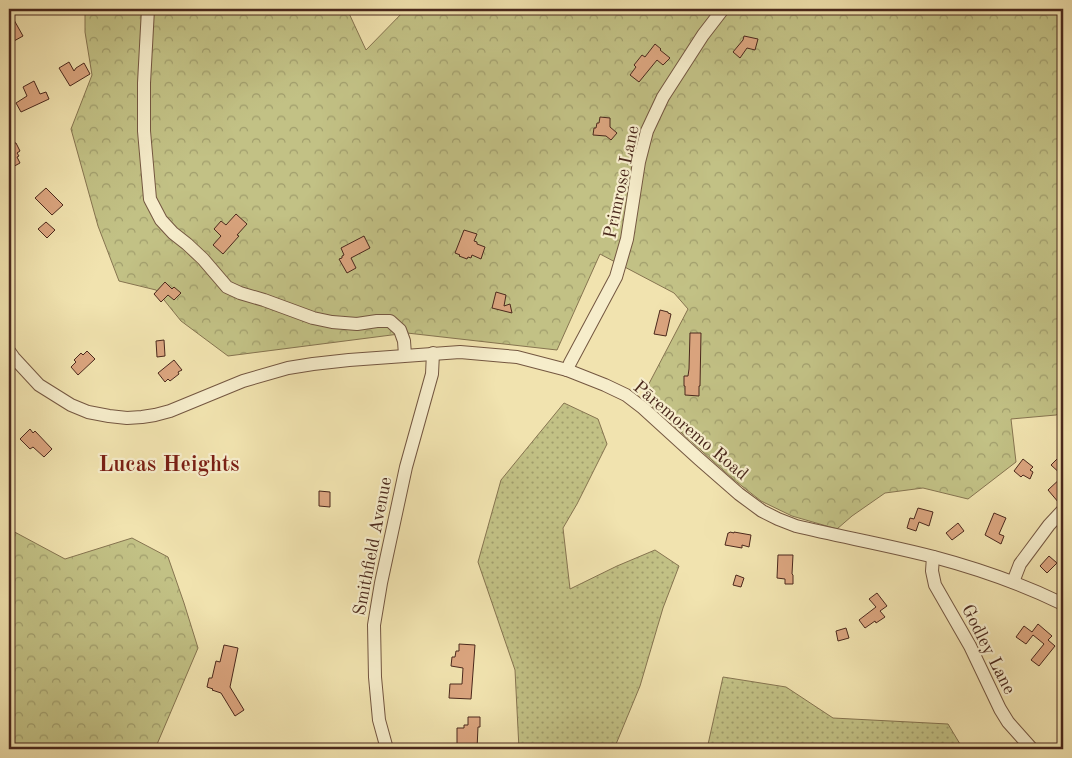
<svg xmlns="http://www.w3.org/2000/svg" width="1072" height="758" font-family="'Old Standard TT',serif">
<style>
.grass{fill:url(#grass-dots);stroke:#867450}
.forest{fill:url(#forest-crowns);stroke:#867450}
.building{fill:#dba57f;stroke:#4a281c}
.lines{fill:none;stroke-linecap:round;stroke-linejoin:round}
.minor-casing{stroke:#745741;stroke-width:14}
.minor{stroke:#f6edcb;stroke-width:12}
.labels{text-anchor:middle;stroke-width:4.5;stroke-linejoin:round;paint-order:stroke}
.street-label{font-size:18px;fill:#4a281c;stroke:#f6edcb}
.district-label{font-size:22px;font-weight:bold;fill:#7a1f14;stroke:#f6edcb}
</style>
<defs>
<pattern id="grass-dots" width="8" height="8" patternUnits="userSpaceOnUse" patternTransform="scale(1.25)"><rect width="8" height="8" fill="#c2c185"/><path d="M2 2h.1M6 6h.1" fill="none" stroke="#a09d6c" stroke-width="1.8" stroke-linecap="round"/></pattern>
<pattern id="forest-crowns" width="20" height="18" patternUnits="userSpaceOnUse" patternTransform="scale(1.25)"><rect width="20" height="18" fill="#c2c185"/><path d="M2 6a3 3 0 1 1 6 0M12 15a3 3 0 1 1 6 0" fill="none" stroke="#a09d6c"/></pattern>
</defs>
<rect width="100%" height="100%" fill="#f1e3af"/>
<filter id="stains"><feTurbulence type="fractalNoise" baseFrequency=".004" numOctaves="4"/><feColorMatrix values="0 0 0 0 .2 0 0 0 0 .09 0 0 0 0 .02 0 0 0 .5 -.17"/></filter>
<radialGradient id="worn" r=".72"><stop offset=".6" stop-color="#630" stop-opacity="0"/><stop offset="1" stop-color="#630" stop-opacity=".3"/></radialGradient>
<g class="grass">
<path d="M564,403l34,16 9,25 -30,60 -14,24 7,61 47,-23 38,-16 24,16 -16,42 -23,78 -26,63h-95l-4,-79 -37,-108 23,-82z"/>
<path d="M723,677l63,10 47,31 115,6 15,25h-256z"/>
</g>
<g class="forest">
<path d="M85,9h262l19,41 40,-41h657v403l-7,3 -45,4 5,43 -48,37 -45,-11 -38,5 -33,23 -15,13 -45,-13 -31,-15 -28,-22 -91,-82 46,-88 -14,-16 -74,-39 -43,96 -150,-17 -179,23 -47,-35 -25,-31 -37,-9 -21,-55 -27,-97 21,-54 -7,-43z"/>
<path d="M9,529l56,30 67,-21 36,19 16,46 14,45 -43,101h-146z"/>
</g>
<g class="building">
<path d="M9,11l14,25 -9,5 -5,-10z"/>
<path d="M744,36l14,3 -3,11 -8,-2 -7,10 -7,-6 10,-12z"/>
<path d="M655,44l6,5 -1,1 10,8 -7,7 -6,-5 -18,22 -9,-7 6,-8 -2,-2 8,-10 3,2z"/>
<path d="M69,62l5,9 2,-3 8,-5 6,11 -20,12 -11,-18z"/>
<path d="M34,81l6,13 6,-2 3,7 -28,13 -5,-9 11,-7 -4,-9z"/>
<path d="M600,117l10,1v9l7,6 -6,7 -5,-4 -13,-1 1,-7h2l1,-5h2z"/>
<path d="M9,130l6,13h1l4,8 -3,2 2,3 -2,1 3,6 -11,6z"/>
<path d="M46,188l17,17 -11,10 -17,-17z"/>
<path d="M236,214l11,10 -10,11 2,1 -16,18 -10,-9 8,-9 -7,-7 7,-8 5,4z"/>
<path d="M46,222l9,8 -8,8 -9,-9z"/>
<path d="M464,230l13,4 -3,7 3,1v2l8,3 -4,12 -9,-4 -1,3 -3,-1 -1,2 -8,-3 1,-1 -5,-2z"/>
<path d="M364,236l6,12 -19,10 5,10 -9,5 -8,-14 3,-1v-2l2,-1 -3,-7z"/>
<path d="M165,282l7,7 2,-2 7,6 -7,7 -6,-5 -7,7 -7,-8z"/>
<path d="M496,292l10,3 -2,11 6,-2 2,9 -20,-5z"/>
<path d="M660,310l8,2v1l3,1 -5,22 -12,-2z"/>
<path d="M690,333h11l-1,53h-1v10l-14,-1v-9h-1v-10h4l1,-7z"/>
<path d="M164,340l1,16 -8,1 -1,-16z"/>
<path d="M87,351l8,8 -17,16 -7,-8 5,-5 -2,-2 7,-7 2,2z"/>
<path d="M174,360l8,10 -4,2 1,2 -9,7 -2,-2 -3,3 -7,-9z"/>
<path d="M30,429l3,4 2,-2 17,18 -8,8 -11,-10 -3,2 -10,-10z"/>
<path d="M1059,457l4,4v38l-4,4 -11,-13 15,-14 -12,-11z"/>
<path d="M1023,459l10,8 -3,3 3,2 -3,7 -7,-4 -2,2 -7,-6z"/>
<path d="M319,491l11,1v15l-11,-1z"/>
<path d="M918,508l15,4 -4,14 -10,-4 -3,9 -9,-3 3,-10 4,1z"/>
<path d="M994,513l12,5 -7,16 5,2 -3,8 -16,-9z"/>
<path d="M958,523l6,8 -12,9 -6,-7z"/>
<path d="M730,532l4,1v-1l17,3 -2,12 -7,-2v3l-17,-3 3,-12h1z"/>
<path d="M778,555h15l-1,19 1,1v9h-8v-5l-8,-1z"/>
<path d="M1049,556l8,7 -10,10 -7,-7z"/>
<path d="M736,575l8,3 -3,9 -8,-2z"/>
<path d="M877,593l10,13 -7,5 5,6 -9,6 -1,-2 -10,7 -6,-8 17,-13 -7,-8z"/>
<path d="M1038,624l14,12 -4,4 7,6 -16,20 -8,-6 13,-16 -11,-9 -7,9 -10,-7 8,-11 8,6z"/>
<path d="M846,628l3,10 -11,3 -2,-10z"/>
<path d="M459,644l16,1 -4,54 -22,-1 1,-14h12l1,-16 -12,-2 1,-9h3l1,-6h3z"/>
<path d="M224,645l14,3 -8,39 14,23 -9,6 -14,-23 -9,-3 1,-1 -6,-2 2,-9h3l4,-17 4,1z"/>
<path d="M468,717h12v10h-2l-1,22h-20v-21h7v-3h4z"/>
</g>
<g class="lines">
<g class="minor-casing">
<g id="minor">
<path d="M148,9l-4,74v48l6,68 11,21 12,13 14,11 16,15 24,28 13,6 24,7 49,18 19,4 25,2 20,-3h13l10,9 4,11 1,14"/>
<path d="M9,351l5,7 25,27 32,20 17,7 21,4 18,2 15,-1 13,-2 15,-4 73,-30 45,-13 25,-4 36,-4 111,-8 57,5 50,13 38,15 21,10 17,13 56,51 40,35 23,17 16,8 18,7c46,11 92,19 138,31 45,12 88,27 129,47"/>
<path d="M567,370l3,-7 46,-86 11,-38 12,-77 8,-31 16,-34 40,-62 20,-26"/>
<path d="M933,557l-1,14 3,14 35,61 30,63 8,13 24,27"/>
<path d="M1013,582l7,-18 29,-39 14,-15"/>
<path d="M387,749l-8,-29 -4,-43 -1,-52 7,-42 25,-116 26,-93 1,-21"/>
</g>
</g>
<use href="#minor" class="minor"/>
</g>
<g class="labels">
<g class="street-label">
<text transform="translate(621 182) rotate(-78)" y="6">Primrose Lane</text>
<text transform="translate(691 430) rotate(40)" y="6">Pāremoremo Road</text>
<text transform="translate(372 546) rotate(-79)" y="6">Smithfield Avenue</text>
<text transform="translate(989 649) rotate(63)" y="6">Godley Lane</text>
</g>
<g class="district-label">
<text x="169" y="471">Lucas Heights</text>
</g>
</g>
<rect width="1072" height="758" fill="none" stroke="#f1e3af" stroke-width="30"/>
<rect x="10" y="10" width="1052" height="738" fill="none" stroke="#4a281c" stroke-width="2.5"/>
<rect x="15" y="15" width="1042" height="728" fill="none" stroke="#4a281c"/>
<rect width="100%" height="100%" filter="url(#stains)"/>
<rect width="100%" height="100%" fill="url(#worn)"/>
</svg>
